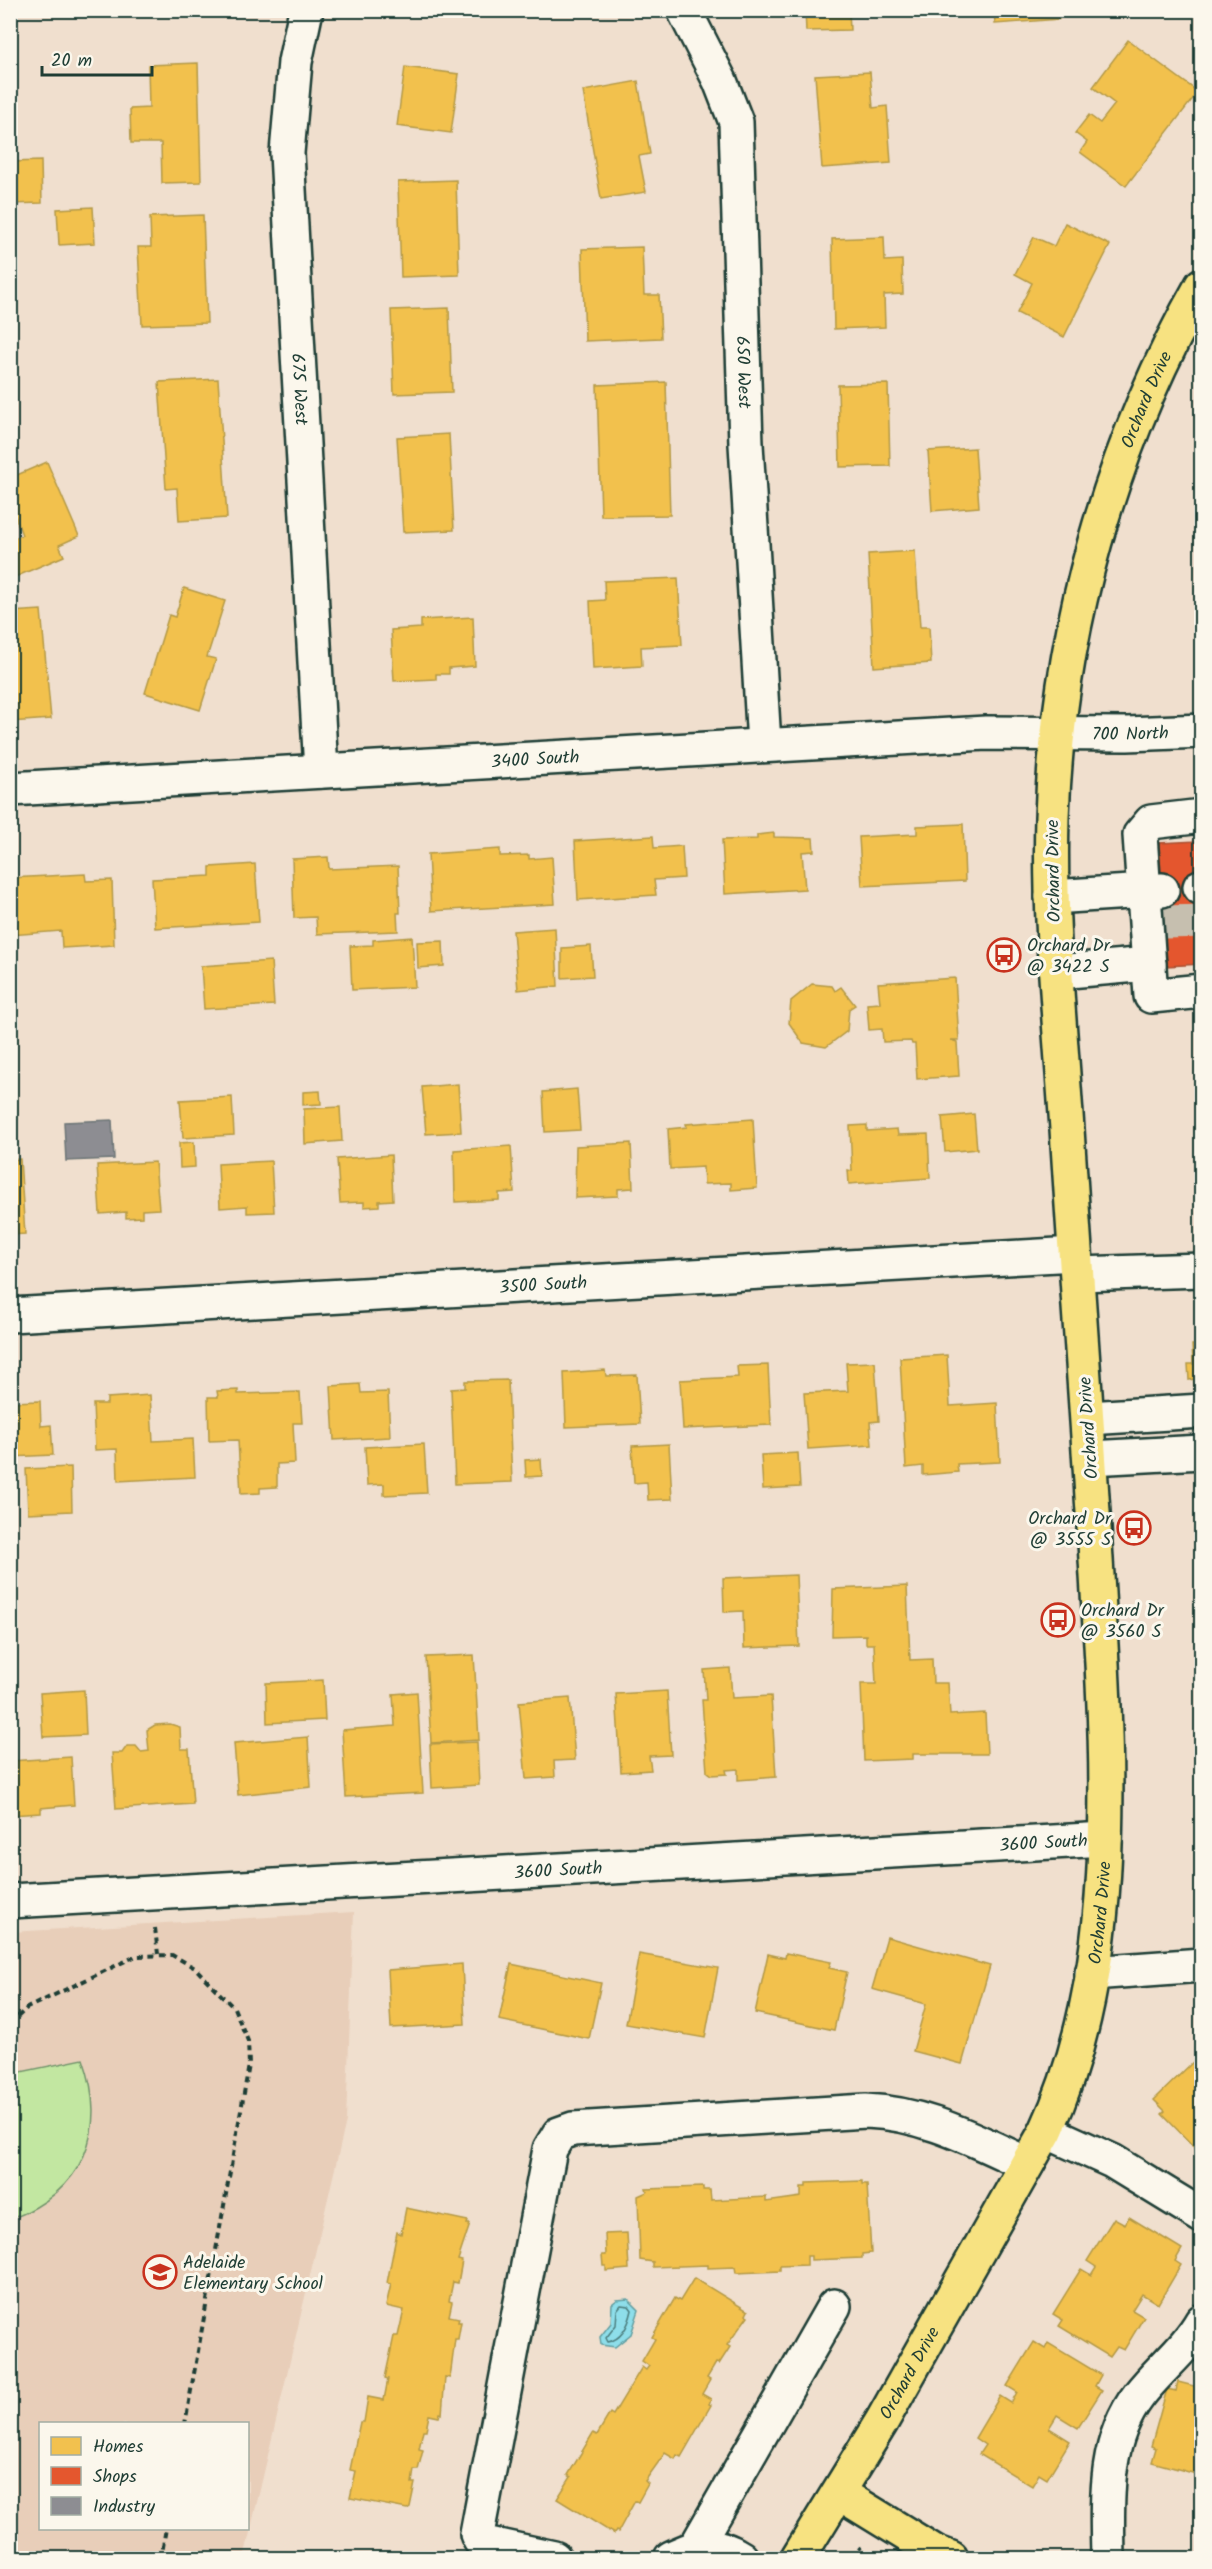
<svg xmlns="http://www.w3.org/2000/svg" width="1212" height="2569" font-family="Kalam,sans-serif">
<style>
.built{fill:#e8ceb9;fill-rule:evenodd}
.green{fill:#c2e7a1;stroke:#70926a;stroke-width:1.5}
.water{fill:#8edeea;stroke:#629ea1;stroke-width:1.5}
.homes{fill:#f2c14e;stroke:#b39946;stroke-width:1.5}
.shops{fill:#e4572e;stroke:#a94f30;stroke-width:1.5}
.industry{fill:#8d8d92;stroke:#6c7576;stroke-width:1.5}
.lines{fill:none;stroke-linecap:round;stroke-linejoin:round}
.shore{stroke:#4b7d7d;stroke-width:1.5}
.minor-tunnel{stroke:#c6bfaf;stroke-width:33;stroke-dasharray:33 16;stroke-linecap:butt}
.minor-casing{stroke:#1f3d34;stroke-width:38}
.major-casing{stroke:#1f3d34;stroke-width:38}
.path{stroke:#1f3d34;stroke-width:4;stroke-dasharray:6 4.5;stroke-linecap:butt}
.minor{stroke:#fbf7ec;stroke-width:33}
.major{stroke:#f7e281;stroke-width:33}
.labels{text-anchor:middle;stroke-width:6;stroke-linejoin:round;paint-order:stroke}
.street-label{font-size:18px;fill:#1f3d34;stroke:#fbf7ec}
.poi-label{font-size:18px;fill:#1f3d34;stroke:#fbf7ec;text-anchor:start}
</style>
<rect width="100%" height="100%" fill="#f0dfce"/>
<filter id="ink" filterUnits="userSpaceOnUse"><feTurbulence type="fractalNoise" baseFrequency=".0167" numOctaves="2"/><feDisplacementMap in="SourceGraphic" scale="12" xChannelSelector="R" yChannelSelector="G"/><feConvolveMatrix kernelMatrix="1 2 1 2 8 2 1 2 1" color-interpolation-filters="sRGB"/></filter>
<g filter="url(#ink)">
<path class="built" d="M354,1912l-8,209 -102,437h-233v-626zM40,2424h208v104h-208z"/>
<path class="green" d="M83,2059c26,73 0,132 -72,160v-145z"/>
<path class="water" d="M628,2299l11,11 -8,24 -16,13 -14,-2 -1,-8 11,-14 1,-19 5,-4z"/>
<g class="homes">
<path d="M805,10h44l1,20 -44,1z"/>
<path d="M994,10h64l1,9 -64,5z"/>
<path d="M1128,40l70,52 -72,94 -46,-34 7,-10 -12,-9 14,-18 11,8 15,-19 -22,-17z"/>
<path d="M198,63l3,119 -39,1 -1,-40h-30l-1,-34 19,-1 -1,-43z"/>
<path d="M405,67l54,7 -8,59 -54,-7z"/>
<path d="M870,72l3,36 14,-2 4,57 -69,5 -7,-93z"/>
<path d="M638,81l12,73 -11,2 7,36 -45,7 -18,-108z"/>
<path d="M10,90h5l2,47h-7z"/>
<path d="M41,161l1,42 -32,1v-42z"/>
<path d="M456,180l3,95 -58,2 -3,-95z"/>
<path d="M93,207l2,36 -36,2 -2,-36z"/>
<path d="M203,215l4,108 -65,2 -4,-78h13l-1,-30z"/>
<path d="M1065,223l45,22 -46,92 -47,-24 15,-30 -17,-9 19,-37 20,9z"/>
<path d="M884,237l1,24 17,-1 1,34 -19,1 1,32 -51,2 -2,-90z"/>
<path d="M642,247l2,48h15l2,43 -76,3 -3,-92z"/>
<path d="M449,308l3,84 -58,2 -3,-84z"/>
<path d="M218,379l9,139 -48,3 -2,-33 -11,1 -7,-107z"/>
<path d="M666,382l4,133 -69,1 -4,-131z"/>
<path d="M888,384l2,82 -50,1 -2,-82z"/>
<path d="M449,434l5,96 -51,2 -6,-95z"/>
<path d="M975,448l4,59 -47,4 -4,-60z"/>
<path d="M47,462l32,74 -20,9 5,11 -49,21 -5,-10v-27l12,-5 -12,-34v-23z"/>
<path d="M915,551l5,76h9l2,36 -57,4 -6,-113z"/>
<path d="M678,578l4,67 -41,2 1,19 -49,3 -3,-68 15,-1 -1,-19z"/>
<path d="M184,588l41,13 -18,56 9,2 -16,51 -55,-17 24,-78 6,2z"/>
<path d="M41,610l10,109 -41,3v-110z"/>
<path d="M473,617l2,49 -26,2v6h-13v5l-42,2 -3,-51 30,-2v-8z"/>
<path d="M963,824l2,57 -103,5 -3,-49 58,-3v-8z"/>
<path d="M774,833v4l39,1 1,13 -12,1 3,37 -80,5 -3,-54 35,-1v-4z"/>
<path d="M653,836l1,12 28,-2 2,32 -30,2 2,15 -78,5 -3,-59z"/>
<path d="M500,849v7l29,-1v4l23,-2 3,47 -124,7 -3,-57z"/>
<path d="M328,857l1,12 69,-3 2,47h-3l1,18 -81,3 -1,-17 -22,1 -2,-59z"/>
<path d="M255,864l4,58 -104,6 -3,-49 58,-3v-9z"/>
<path d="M85,874l1,7 26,-1 2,65 -52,3 -1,-17 -51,4v-57z"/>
<path d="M555,928l3,58 -40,4 -5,-59z"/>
<path d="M412,937l3,50 -63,3 -2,-44 23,-1v-5z"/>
<path d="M443,941l1,25 -26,2 -1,-26z"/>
<path d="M591,946l2,30 -31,2v-30z"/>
<path d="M271,961l3,44 -70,4 -3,-43z"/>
<path d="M955,978l4,62h-8l6,2 2,34 -42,3 -2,-35h-3l-1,-3 -28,1 -1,-13 -13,1 -2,-26 13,-1 -2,-20z"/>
<path d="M812,984l20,2 3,5 6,-4 14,18 -6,4 -2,22 -21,16 -23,-4 -14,-20 2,-22z"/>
<path d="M458,1084l3,48 -35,2 -4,-47z"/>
<path d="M577,1089l3,41 -35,2 -2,-40z"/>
<path d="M320,1091l1,13 -18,1v-13z"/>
<path d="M232,1097l2,38 -51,3 -3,-38z"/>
<path d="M340,1107l2,34 -37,3 -1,-35z"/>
<path d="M974,1114l3,35 -32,3 -3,-35z"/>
<path d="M753,1119l4,69 -26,2v-7l-27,1 -1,-17 -33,2 -2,-40 19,-2 -1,-3z"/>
<path d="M867,1125v6l30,-2 1,6 30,-1 2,44 -81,6 -1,-14 4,1 -2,-45z"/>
<path d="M194,1142l1,25 -15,1 -1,-25z"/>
<path d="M631,1143l2,45 -15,1v7l-43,2 1,-52z"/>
<path d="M511,1146l3,46 -15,1v7l-44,2 -1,-52z"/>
<path d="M391,1155l2,45 -14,1v5l-15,1v-5l-24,1 -3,-44z"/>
<path d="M20,1159l5,75 -15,1v-75z"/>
<path d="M271,1161l3,51 -27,1v-7l-27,2 -2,-44z"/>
<path d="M155,1162l4,47 -17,1v7l-16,1v-6l-26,2 -3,-49z"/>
<path d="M1192,1345h10v48h-7l-1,-14 -5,1 -1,-16h5z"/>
<path d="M947,1355l3,51 47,-3 3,59 -43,2 1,8 -35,3v-9l-17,2 -6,-110z"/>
<path d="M875,1362l4,59 -9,1 2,23 -64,4 -4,-56 44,-2 -2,-28z"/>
<path d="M768,1365l3,60 -88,4 -3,-49 58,-3 -1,-11z"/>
<path d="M605,1370l1,6 31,-1 3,49 -74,3 -2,-54z"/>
<path d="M508,1380l4,102 -57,2 -4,-95 14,-1v-7z"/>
<path d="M360,1384l1,9 27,-1 2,45 -56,3 -3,-54z"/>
<path d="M238,1390v4l62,-2 2,31h-9l2,40 -18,1v23l-17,1v5l-19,1 -3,-54 -29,1 -1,-44h10l-1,-6z"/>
<path d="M150,1395l3,46 40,-2 2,38 -77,4 -1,-32 -22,1 -2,-46h14v-6z"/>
<path d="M40,1401l1,25 10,-1 2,30 -43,2v-55z"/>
<path d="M424,1444l3,49 -43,2v-11l-17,1 -2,-38z"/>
<path d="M669,1444l3,55 -24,1 -1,-18 -13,1 -2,-37z"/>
<path d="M798,1453l2,34 -37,2 -2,-34z"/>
<path d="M541,1459l1,17 -16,1 -1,-17z"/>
<path d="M71,1467l1,44 -44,2 -2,-44z"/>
<path d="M796,1575l3,71 -55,2 -1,-37 -19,1 -1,-34z"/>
<path d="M907,1586l3,74 22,-1 1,24h15l2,32 35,-2 2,41h-74v5l-49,2 -3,-77h15l-2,-40h-8v-9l-34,1 1,-47z"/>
<path d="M474,1655l5,85 -48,3 -5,-86z"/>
<path d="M730,1668l2,30 39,-2 5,81 -38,3v-11l-12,1 1,4 -16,1 -4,-3 -5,-72h4l-2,-30z"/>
<path d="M323,1680l2,40 -58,3 -1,-40z"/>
<path d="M84,1690l2,45 -43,2 -3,-44z"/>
<path d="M667,1691l4,64 -22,1 2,14 -30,2 -5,-78z"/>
<path d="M417,1692l6,101 -77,4 -4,-67 53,-4 -2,-32z"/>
<path d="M570,1698l5,62 -21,1 1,16 -29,2 -7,-77z"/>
<path d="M170,1724l10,3 1,22h8l4,55 -77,5 -4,-56h10l5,-7h9l5,6 8,-1 -2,-21 8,-5z"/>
<path d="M308,1737l3,50 -73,8 -4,-52z"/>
<path d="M477,1742l2,43 -47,3 -2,-44z"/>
<path d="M71,1757l3,48 -33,3v5l-31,2v-54z"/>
<path d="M887,1937l103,29 -28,98 -49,-13 13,-47 -54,-15z"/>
<path d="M786,1953l45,9 -2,6 18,4 -13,58 -79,-17 13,-59 17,4z"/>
<path d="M639,1954l79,14 -13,70 -79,-14z"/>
<path d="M462,1964l3,60 -74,4 -3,-58z"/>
<path d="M511,1964l90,19 -12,56 -90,-19z"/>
<path d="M1195,2060l7,7v88l-40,-41 3,-3 -11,-11z"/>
<path d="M862,2181v3h5l4,69 -9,1v4l-51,2v-4h-4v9l-27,1v5l-44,2 -1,-6 -27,1v-3l-55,2v-5l-13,-2 -2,-64 9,-4 -1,-3 57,-2v3h7l1,10 55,-3v5l35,-5v-10h5v-4z"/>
<path d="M406,2208l62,13 -1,3h3l-12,36 4,1 -4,22 -5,-1 -4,19 3,1 -3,14 10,2 -1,4h3l-3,17h-3l-5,39 -5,-1 -3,37 -2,-1 -1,4 -10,-2 -3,15h-3l-4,19 4,1 -5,20h-4l-2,13h3l-5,24 -3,2 -57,-11 6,-27 -6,-1 10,-48h4l4,-25 16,3 4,-21 -3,-1 9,-42h4l6,-26 -18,-4 5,-22 -4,-1 10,-51 4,2z"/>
<path d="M1129,2217l53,32 -7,12 6,4 -23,39 -16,-10 -10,16 12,7 -20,33 -7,-3 -7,10 -51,-31 4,-6 -10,-6 28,-45 10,6 5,-8 -9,-6 27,-43 11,6z"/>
<path d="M627,2233l2,36 -23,2v-5h-3l-1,-11h4l-1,-21z"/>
<path d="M694,2278l54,33 -2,4 2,1 -21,29 3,2 -11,17 -3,-1 -9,15 3,2 -8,14 9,5 -2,5 2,1 -30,52 -4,-2 -2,4 -10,-6 -20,28 3,3 -10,18 -3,-1 -17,31 -2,-1 -2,3 -57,-35 14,-22 -3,-2 25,-42 4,2 13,-22 3,2 29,-48 4,3 3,-4 -7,-5 13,-22 -3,-2 23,-39 5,3z"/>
<path d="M1034,2342l11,7 3,-6 53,32 -6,11 7,4 -24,38 -21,-13 -8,13 21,13 -23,38 -8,-5 -7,12 -53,-32 6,-9 -10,-7 25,-42 11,7 6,-11 -10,-6z"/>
<path d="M1178,2382l24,6 -2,87 -48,-13 4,-14 -5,-2 16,-57 9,2z"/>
</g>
<path class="shops" d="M1197,841l5,123 -35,2 -8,-123z"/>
<path class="industry" d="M112,1120l2,39 -48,2 -2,-39z"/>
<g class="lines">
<path class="shore" d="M621,2305l8,1 3,4c-3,14 -9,29 -24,32l-2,-4 10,-13 1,-15z"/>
<path class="minor-tunnel" d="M1164,922l38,-1"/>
<g class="minor-casing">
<g id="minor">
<path id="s1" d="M306,10l-11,52 -8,91 34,618"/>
<path id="s2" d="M684,10l36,71 16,41 10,322 18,300"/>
<path id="s3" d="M10,789l976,-56 141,1 75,-3"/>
<path d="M1202,816l-51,6 -11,13 11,161 51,-5"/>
<path d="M1200,887h2"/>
<path d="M1052,897l110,-7"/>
<path d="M1057,972l92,-8"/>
<path d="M1078,1274l124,-4"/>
<path id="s4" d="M10,1315l1065,-61"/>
<path d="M1088,1418l114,-7"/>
<path d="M1091,1458l111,-6"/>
<path id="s5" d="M10,1901l1095,-62"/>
<path d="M1092,1973l110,-8"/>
<path d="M1046,2131l66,30 90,55"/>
<path d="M696,2547l138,-241"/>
<path d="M554,2558l-65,-14 -9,-4 -3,-6 73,-385 9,-15 14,-5 293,-18c59,2 108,29 161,53"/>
<path d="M671,2558c28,-13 42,-18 70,0"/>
<path d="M1108,2558c-1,-56 -5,-116 31,-163 20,-26 47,-46 63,-74"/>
</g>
</g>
<g class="major-casing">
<g id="major">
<path d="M839,2493l96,59 16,6"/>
<path id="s6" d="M798,2558l84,-137 164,-290c73,-157 63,-353 53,-521 -9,-161 -22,-321 -32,-481 -7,-104 -18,-208 -15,-312 6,-185 58,-370 150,-532"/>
</g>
</g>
<g class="path">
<path d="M155,1928l3,26"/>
<path d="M10,2024l17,-16 109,-52 36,-1 23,13 39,40 14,33 1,24 -64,359"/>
<path d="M161,2558l5,-30"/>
<path d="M852,2558l9,-11"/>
</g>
<use href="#minor" class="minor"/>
<use href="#major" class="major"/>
</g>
</g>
<defs>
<g id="bus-ring" transform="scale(1.725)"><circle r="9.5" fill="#fbf7ec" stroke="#c8321e" stroke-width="1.5"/><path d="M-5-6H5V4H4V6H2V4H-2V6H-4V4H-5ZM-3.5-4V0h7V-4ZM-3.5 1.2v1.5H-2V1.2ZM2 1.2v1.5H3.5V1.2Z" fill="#c8321e"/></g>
<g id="school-ring" transform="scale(1.725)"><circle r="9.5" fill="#fbf7ec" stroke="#c8321e" stroke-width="1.5"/><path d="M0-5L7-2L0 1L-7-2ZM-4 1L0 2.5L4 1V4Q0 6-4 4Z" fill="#c8321e"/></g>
</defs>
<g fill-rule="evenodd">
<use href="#bus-ring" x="1004" y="955"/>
<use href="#bus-ring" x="1134" y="1528"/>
<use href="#bus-ring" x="1058" y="1620"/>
<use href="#school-ring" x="160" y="2272"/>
</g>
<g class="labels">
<g class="street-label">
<text dy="6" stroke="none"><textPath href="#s2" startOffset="374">650 West</textPath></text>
<text dy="6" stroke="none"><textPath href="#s1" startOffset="381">675 West</textPath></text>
<text dy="6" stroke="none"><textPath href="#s6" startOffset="2248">Orchard Drive</textPath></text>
<text dy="6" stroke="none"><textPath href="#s3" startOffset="1122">700 North</textPath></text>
<text dy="6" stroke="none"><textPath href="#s3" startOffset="526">3400 South</textPath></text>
<text transform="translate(1053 871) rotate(-91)" y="6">Orchard Drive</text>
<text dy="6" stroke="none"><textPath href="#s4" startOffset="534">3500 South</textPath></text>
<text transform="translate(1088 1428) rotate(-94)" y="6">Orchard Drive</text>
<text dy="6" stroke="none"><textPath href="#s5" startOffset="1035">3600 South</textPath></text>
<text dy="6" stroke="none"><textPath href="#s5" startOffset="549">3600 South</textPath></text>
<text dy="6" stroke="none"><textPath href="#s6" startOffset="720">Orchard Drive</textPath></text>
<text dy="6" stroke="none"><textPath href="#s6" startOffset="216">Orchard Drive</textPath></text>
</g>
<g class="poi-label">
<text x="1027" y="951">Orchard Dr<tspan x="1027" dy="21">@ 3422 S</tspan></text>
<text x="1111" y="1524" text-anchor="end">Orchard Dr<tspan x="1111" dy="21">@ 3555 S</tspan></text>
<text x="1081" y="1616">Orchard Dr<tspan x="1081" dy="21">@ 3560 S</tspan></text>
<text x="183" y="2268">Adelaide<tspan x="183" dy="21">Elementary School</tspan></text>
</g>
</g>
<rect width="1212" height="2569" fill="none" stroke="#fbf7ec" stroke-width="36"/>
<rect x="18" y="18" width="1176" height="2533" fill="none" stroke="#1f3d34" stroke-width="2" filter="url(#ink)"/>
<rect x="39" y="2422" width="210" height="108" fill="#fbf7ec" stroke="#a3ada2" stroke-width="1.5"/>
<rect x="51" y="2437" width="30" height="18" fill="#f2c14e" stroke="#a3ada2" stroke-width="1.5"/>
<text x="93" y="2452" font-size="18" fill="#1f3d34">Homes</text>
<rect x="51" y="2467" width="30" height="18" fill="#e4572e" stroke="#a3ada2" stroke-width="1.5"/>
<text x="93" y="2482" font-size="18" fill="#1f3d34">Shops</text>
<rect x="51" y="2497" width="30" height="18" fill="#8d8d92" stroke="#a3ada2" stroke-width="1.5"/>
<text x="93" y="2512" font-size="18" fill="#1f3d34">Industry</text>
<path d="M42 66v9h110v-9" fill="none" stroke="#1f3d34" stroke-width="3"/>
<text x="51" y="66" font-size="18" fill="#1f3d34" stroke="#fbf7ec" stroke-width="4.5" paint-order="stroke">20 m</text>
</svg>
